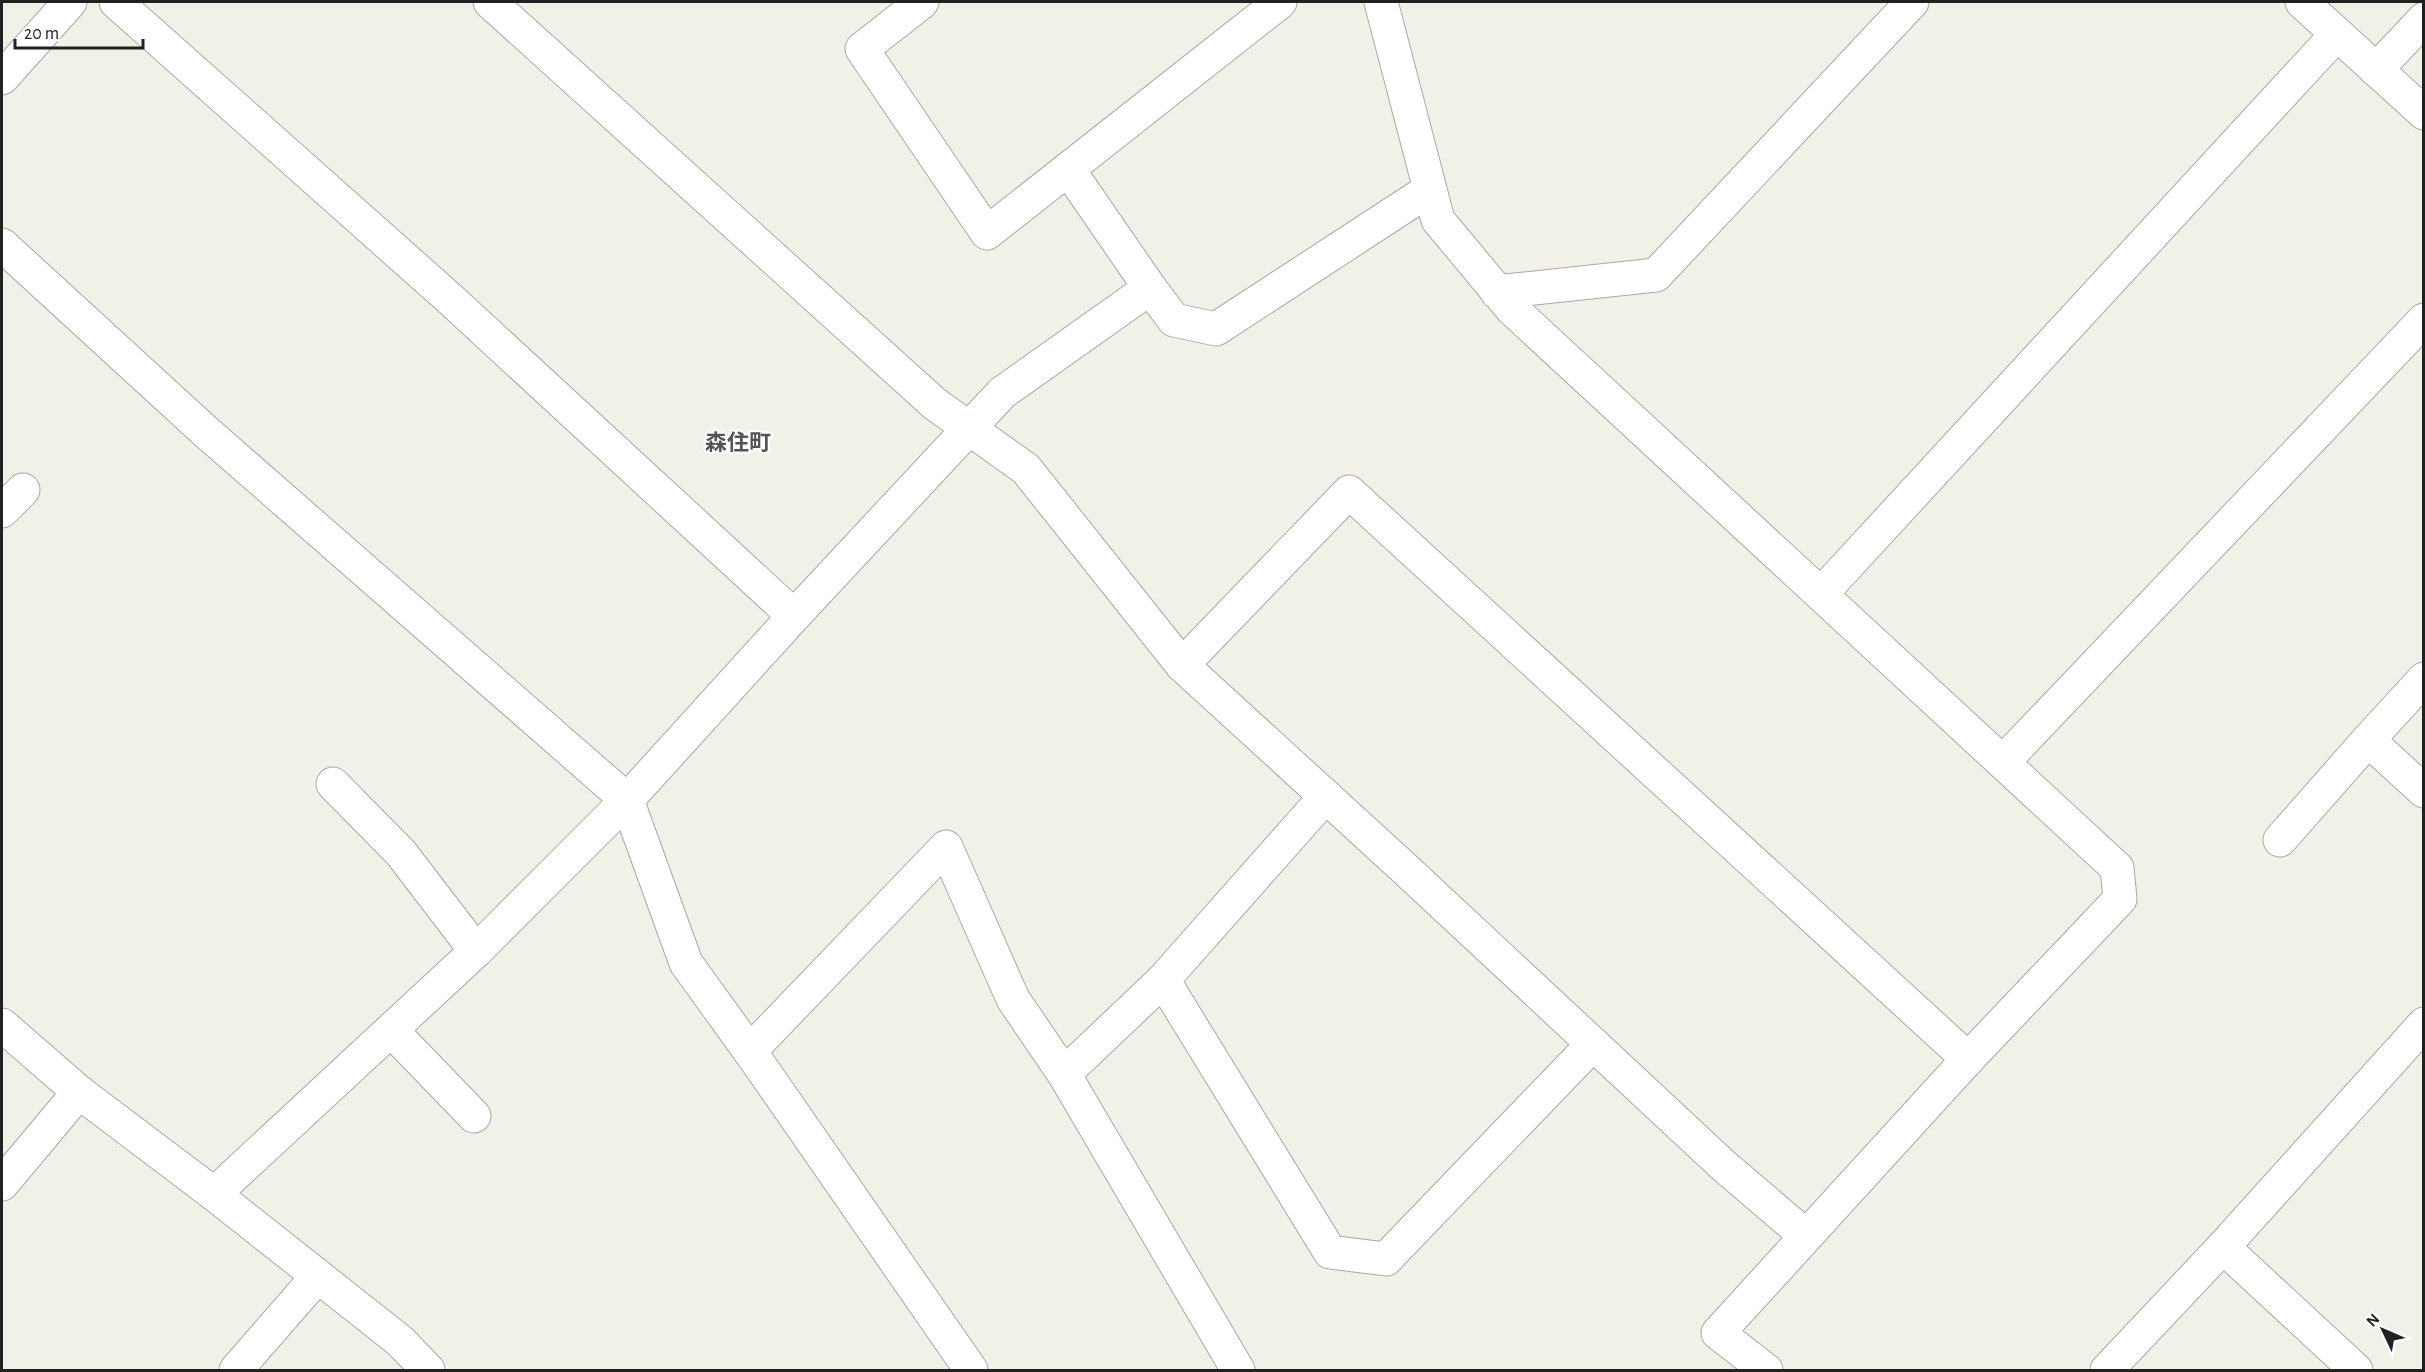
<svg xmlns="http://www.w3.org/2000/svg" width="2425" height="1372" font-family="'Alegreya Sans','Noto Sans JP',sans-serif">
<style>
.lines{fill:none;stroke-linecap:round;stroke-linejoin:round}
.street-casing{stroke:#a8a8a8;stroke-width:35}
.street{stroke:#fff;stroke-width:33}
.labels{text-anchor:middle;stroke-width:4.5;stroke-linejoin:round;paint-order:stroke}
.neighbourhood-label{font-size:22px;font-weight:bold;fill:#545454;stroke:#fff}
</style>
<rect width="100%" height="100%" fill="#f2f1e7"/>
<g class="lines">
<g class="street-casing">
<g id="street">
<path d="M116,2l333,296 345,318"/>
<path d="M490,2l445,402 91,65 156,196 221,202 321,299 82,70"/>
<path d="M922,2l-60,47 125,184 293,-231"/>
<path d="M1381,2l57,218 74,89 605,559 3,31 -152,160 -250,274 48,37"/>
<path d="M2302,2l122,111"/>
<path d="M2376,70l48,-51"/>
<path d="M2,78l68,-76"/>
<path d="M1068,169l82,119"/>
<path d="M2,245l203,186 422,369 59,163 70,97 215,310"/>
<path d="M1497,292l159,-17 256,-273"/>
<path d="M2,511l21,-21"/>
<path d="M1821,594l516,-560"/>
<path d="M1182,665l167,-173 619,567"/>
<path d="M2424,679l-56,61 56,51"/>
<path d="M2003,762l421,-442"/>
<path d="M333,784l68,69 75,98"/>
<path d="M2280,840l88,-100"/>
<path d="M1163,980l163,-184"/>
<path d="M2,1025l77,67 135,102 186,147 28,29"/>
<path d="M391,1030l83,86"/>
<path d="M750,1051l196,-204 67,152 51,75 174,296"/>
<path d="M1064,1074l99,-94 167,272 56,7 207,-215"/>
<path d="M2,1184l77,-92"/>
<path d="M214,1194l262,-243 151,-151 167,-184 208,-223 148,-105 24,32 42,9 213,-139"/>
<path d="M2223,1247l133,123"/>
<path d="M236,1370l82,-94"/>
<path d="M2107,1370l116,-123 201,-223"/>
</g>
</g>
<use href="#street" class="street"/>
</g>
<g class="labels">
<g class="neighbourhood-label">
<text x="738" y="450">森住町</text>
</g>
</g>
<rect width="2425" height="1372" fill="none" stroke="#212121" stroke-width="6"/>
<g transform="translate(2383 1330) rotate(314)" stroke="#ffffff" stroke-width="4.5" paint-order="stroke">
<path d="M0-4.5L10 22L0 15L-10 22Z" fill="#212121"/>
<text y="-9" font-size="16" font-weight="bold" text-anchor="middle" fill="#212121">N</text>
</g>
<path d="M15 39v9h128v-9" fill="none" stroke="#212121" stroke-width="3"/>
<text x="24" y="39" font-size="18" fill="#212121" stroke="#ffffff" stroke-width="4.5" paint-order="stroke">20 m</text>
</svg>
